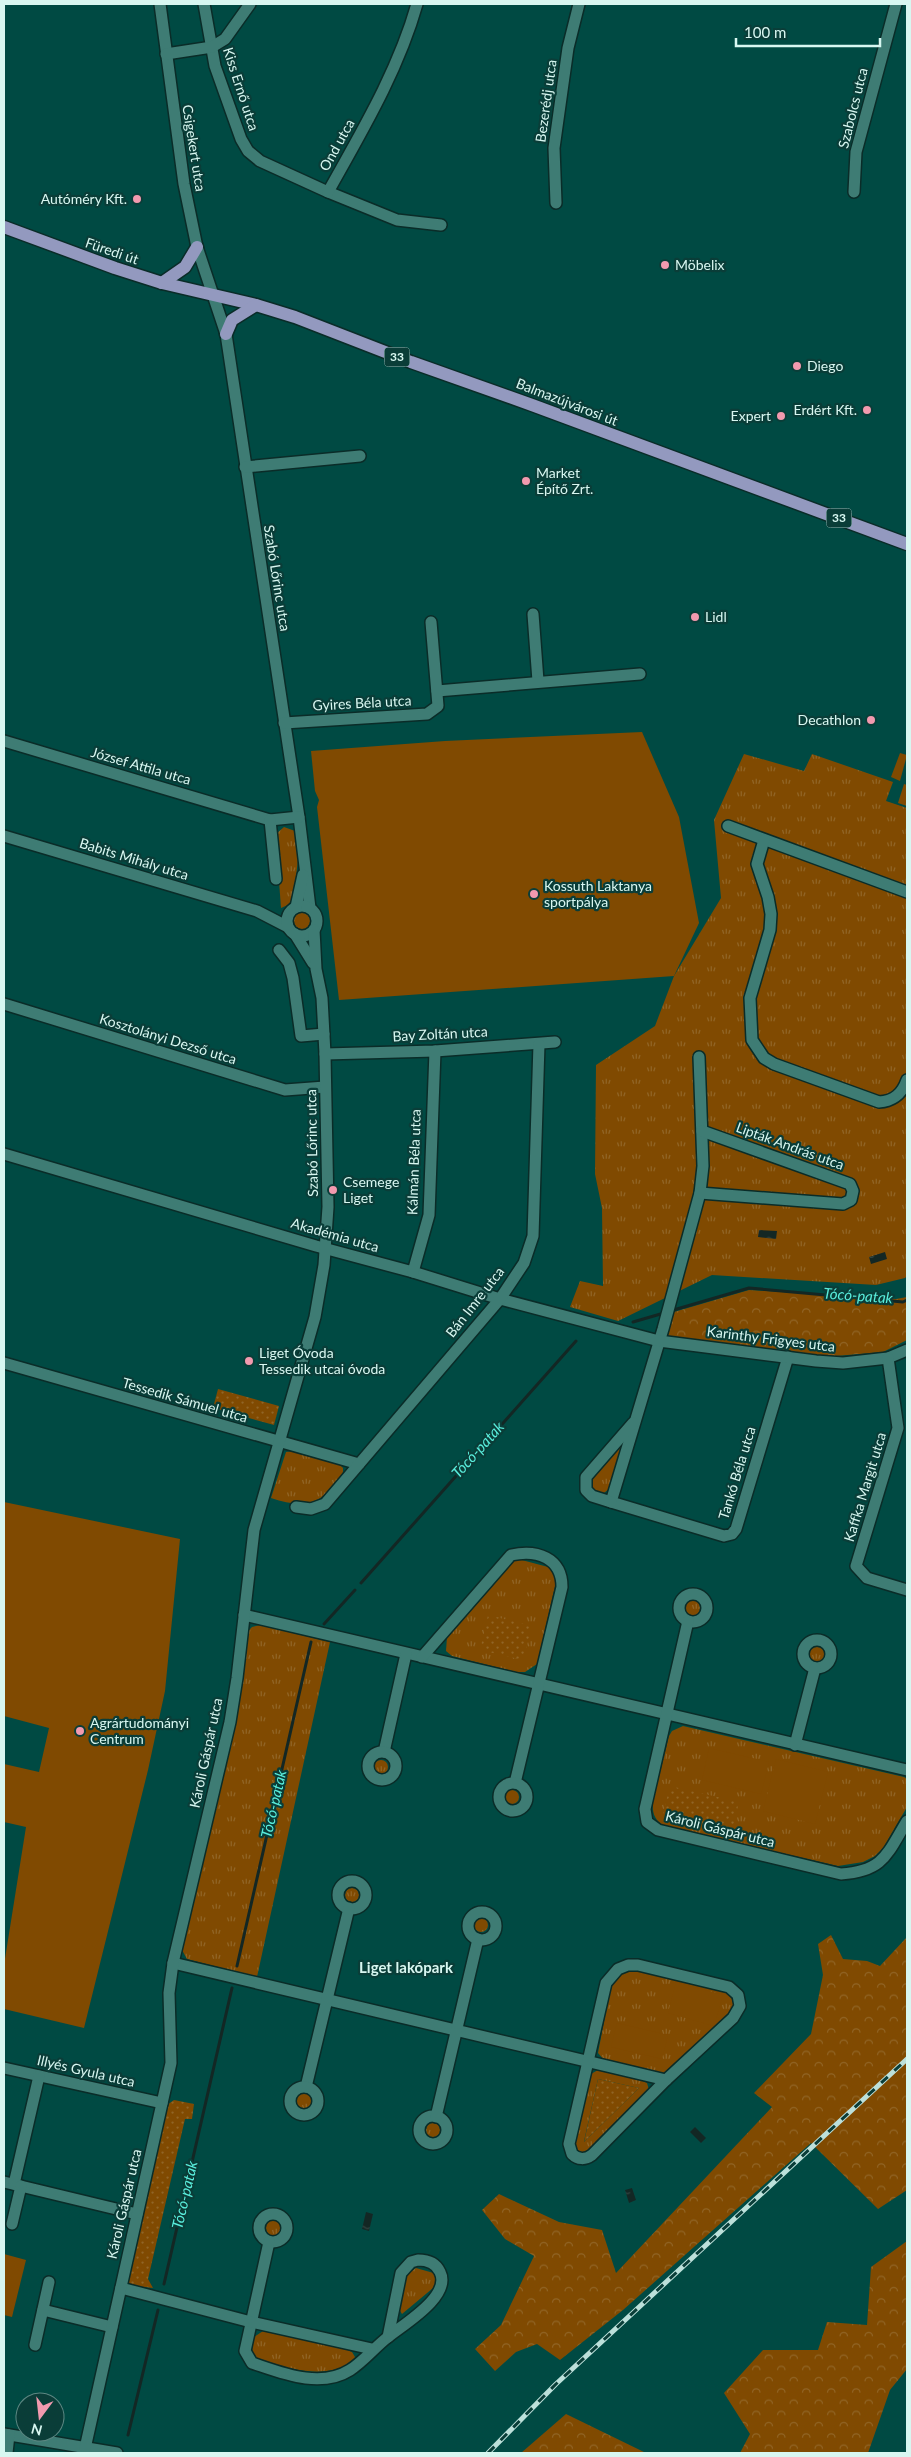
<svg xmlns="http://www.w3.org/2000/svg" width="911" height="2457" font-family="Lato,sans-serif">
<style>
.grass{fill:url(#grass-tufts);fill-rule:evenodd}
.forest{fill:url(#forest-crowns)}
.park{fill:url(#park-dots)}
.garden{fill:#804a01}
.water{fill:url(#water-ripples)}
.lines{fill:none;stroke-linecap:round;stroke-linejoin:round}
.stream{stroke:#132724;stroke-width:3}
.minor-casing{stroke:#0a2c28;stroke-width:14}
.primary-casing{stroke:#0a2c28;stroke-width:15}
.minor{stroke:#3e7c74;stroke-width:11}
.primary{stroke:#9399bf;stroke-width:12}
.rail-casing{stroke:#bce0da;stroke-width:5}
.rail{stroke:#0a3d38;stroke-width:3;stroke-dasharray:9;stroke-linecap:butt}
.poi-dot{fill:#f29aaf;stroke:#0a3d38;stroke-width:2}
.labels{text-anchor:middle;stroke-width:4.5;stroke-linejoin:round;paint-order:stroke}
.shield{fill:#0a3d38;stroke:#9abfba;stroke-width:1}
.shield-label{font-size:12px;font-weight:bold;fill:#d8f7f1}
.street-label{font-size:14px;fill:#d8f7f1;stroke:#0a3d38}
.poi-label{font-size:14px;fill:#d8f7f1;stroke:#0a3d38;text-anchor:start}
.water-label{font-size:15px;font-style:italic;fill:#59eddc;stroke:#0a3d38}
.neighbourhood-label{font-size:15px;font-weight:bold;fill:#d8f7f1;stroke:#0a3d38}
</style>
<defs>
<pattern id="grass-tufts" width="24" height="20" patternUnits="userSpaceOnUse" patternTransform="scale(1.25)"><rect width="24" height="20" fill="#804a01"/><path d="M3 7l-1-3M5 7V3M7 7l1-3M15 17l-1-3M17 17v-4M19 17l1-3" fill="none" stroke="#916526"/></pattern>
<pattern id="forest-crowns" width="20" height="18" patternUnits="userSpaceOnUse" patternTransform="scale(1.25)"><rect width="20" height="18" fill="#804a01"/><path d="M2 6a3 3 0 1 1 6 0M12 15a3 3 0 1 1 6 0" fill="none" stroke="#916526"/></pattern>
<pattern id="park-dots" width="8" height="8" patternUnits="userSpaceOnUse" patternTransform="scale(1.25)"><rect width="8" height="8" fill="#804a01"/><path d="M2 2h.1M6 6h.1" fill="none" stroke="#916526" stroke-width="1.8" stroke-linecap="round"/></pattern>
<pattern id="water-ripples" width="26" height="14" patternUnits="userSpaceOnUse" patternTransform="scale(1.25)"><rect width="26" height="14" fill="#132724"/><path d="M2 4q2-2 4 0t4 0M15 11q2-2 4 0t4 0" fill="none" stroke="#354744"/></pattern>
</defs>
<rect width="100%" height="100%" fill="#004a43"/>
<g class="grass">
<path d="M744,754l60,17 8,-17 81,28 -7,19 21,7v468l-2,2 -29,7 -164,-10 -94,46 -48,-14 10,-26 23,5 -1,-78 -7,-34 1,-109 59,-39 19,-50 47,-78 -7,-78z"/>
<path d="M904,784l3,1v21l-9,-3z"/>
<path d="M284,827l11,4 4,21 -6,48 -3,4 -9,4 -5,-68v-6z"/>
<circle cx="302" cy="921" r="8"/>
<path d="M624,1441l-14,47 -6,5 -9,-2 -4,-4 1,-9z"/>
<path d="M293,1451l46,13 4,4v4c-19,32 -37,38 -72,26l15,-46z"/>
<path d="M518,1559l30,8 7,6 1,9 -19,82 -12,8h-9l-64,-16 -6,-5 1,-14 65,-75z"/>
<circle cx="692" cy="1608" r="8"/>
<path d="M260,1625l70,17 -73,335 -70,-18 -5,-9 54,-231 11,-87 5,-5z"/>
<circle cx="817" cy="1655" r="8"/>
<path d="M683,1726l221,51 3,2v28l-24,41 -8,8 -12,6 -25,4 -174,-40c-10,-7 -12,-13 -11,-25l16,-65 3,-5z"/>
<circle cx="381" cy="1767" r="7"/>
<circle cx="512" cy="1797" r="7"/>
<circle cx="352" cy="1895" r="7"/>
<circle cx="481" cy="1925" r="7"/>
<path d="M634,1970l91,22c8,5 11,14 5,22l-65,59 -5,1 -55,-13 -7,-8 13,-68 10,-11z"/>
<path d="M598,2070l45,11 4,2 2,7 -59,59 -9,5 -8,-5 18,-75zM598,2079l41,9 -55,54v-1z"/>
<circle cx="304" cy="2100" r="8"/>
<circle cx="433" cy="2130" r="7"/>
<circle cx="274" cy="2228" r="8"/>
<path d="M416,2268l21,6 2,9 -37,31 -3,-5 8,-35z"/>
<path d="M263,2331l82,18 7,3 3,5 -1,4c-30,20 -63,7 -95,0 -9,-8 -7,-13 -5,-24z"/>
</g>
<g class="forest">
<path d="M749,1290l147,9 11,-2v43l-24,12 -71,6 -145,-19 7,-27z"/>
<path d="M831,1935l12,24 24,2 13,5 27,-29v253l-29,19 -67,-66 -188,167 -63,50 -23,-16 -21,8 -21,19 -20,-22 26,-24 33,-69 -29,-17 -23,-29 17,-16 60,28 43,8 14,43 156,-166 -18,-14 57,-59 12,-59 -5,-31z"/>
<path d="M907,2241v128l-17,21 -22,63h-128l10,-19 -26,-41 39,-43h55l9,-28 40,3 4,-58z"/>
<path d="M566,2414l80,39h-125z"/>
</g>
<g class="park">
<path d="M218,1389l61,17 -5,19 -61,-17z"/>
<path d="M488,1615l44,11 -9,34 -43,-10z"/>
<path d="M670,1786l69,16 -7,29 -69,-17z"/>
<path d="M598,2079l41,9 -55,54z"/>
<path d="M174,2100l20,4 -2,15h-7l-37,160 5,9 -26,-3 40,-180z"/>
</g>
<g class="garden">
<path d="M642,732l37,85 20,106 -25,53 -335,24 -22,-193 2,-7 -4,-9 -4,-40 134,-10z"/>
<path d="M900,753l7,2 -7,26 -9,-4z"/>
<path d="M4,1502l176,37 -15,152 -17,79 -64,258 -80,-19v-44l22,-138 -22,-5v-58l35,8 10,-44 -45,-12z"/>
<path d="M709,1748l60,14 -8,32 -59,-14z"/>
<path d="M776,1759l52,13 -13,52 -52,-13z"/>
<path d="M676,1982l47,13 -9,31 -46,-13z"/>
<path d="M617,2023l51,12 -6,24 -51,-12z"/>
<path d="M4,2254l22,6 -14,57 -8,-2z"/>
</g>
<g class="water">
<path d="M759,1230l18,1 -1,8 -18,-2z"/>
<path d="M885,1252l2,7 -16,5 -2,-7z"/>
<path d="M695,2127l11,11 -5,5 -11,-11z"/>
<path d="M632,2188l4,12 -7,3 -4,-13z"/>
<path d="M366,2212l7,2 -4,17 -7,-2z"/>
</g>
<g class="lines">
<g class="stream">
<path d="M670,1311l79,-23 154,14 4,-2"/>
<path d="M633,1322l31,-9"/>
<path d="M361,1583l215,-242"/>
<path d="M324,1624l31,-34"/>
<path d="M237,1966l74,-324"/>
<path d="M164,2284l68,-296"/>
<path d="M128,2435l30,-125"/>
</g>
<g class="minor-casing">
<g id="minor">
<path d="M160,4l24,180 13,63 29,87 73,483 11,91"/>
<path d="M204,4l11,62 26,73 7,12 12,10 68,31 69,28 44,5"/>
<path d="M166,54l46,-7 13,-8 25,-35"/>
<path d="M328,192c34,-61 70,-121 89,-188"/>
<path d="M854,192l2,-40 40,-148"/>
<path d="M556,203l-2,-55 14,-100 11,-44"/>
<path d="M245,467l115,-11"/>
<path d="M533,614l5,67"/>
<path d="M437,691l203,-17"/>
<path d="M284,723l143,-9 11,-8 -7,-84"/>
<path d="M4,741l266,79 29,-3"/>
<path d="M270,820l6,59"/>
<path d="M728,826l179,66"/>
<path d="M4,836l253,75 31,16"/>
<path d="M764,840l-7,24 11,33 3,17 -1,16 -20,68 2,42 12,18 10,6 105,38c15,-1 23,-8 28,-22"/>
<circle cx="302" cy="921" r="15"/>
<path d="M296,907l7,-32"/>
<path d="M295,934l18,29"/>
<path d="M279,950l10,13 4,15 8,58 23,-2"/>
<path d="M4,1004l281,86 40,-3"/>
<path d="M325,1054l110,-3 120,-9"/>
<path d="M699,1057l4,109 -3,27 -37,136 -52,173 113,34 8,-2 4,-5 52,-172"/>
<path d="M4,1154l312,92 97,26 87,27 159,42 157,20 27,2 45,-5 19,-8"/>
<path d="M700,1193l143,11 8,-4 2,-9 -3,-7 -148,-53"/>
<path d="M413,1272l16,-57 6,-164"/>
<path d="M888,1358l10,70 -42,138 11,12 40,12"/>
<path d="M4,1363l355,101"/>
<path d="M611,1502l-19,-6 -6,-6v-13l47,-54"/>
<path d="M296,1507l15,2 14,-5 175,-205 24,-36 9,-27 6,-192"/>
<circle cx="693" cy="1608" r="14"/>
<path d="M244,1615l663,155"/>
<path d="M688,1621l-43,188 2,13 11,8 183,44c43,-3 46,-20 66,-53"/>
<circle cx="817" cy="1654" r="14"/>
<path d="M422,1657l89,-102c26,-6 51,3 51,32l-47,196"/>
<path d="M795,1745l20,-77"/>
<path d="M384,1752l22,-98"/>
<circle cx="382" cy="1766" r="14"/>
<circle cx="513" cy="1797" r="14"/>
<circle cx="352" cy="1895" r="14"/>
<circle cx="482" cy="1926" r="14"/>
<path d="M173,1963l493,117"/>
<path d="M628,1965h10l91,22 9,8 2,11 -7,12 -67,62 -74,75c-7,5 -14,5 -20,-1l-3,-10 37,-161 12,-14z"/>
<path d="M4,2068l158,35"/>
<path d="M306,2087l43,-179"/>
<circle cx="304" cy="2101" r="14"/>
<circle cx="433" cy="2130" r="14"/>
<path d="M436,2117l42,-178"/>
<path d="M4,2182l133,32"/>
<path d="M14,2184l25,-108"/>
<circle cx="273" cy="2228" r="14"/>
<path d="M12,2224l9,-38"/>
<path d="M269,2242l-24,109 7,12c30,10 68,26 98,7 13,-8 25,-23 38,-33"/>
<path d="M418,2260c10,0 18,3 22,12 12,24 -36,52 -52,65l13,-64 10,-11z"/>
<path d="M121,2288l130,34 121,27"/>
<path d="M43,2310l69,17"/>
<path d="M35,2345l14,-63"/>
<path d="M4,2434l113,19"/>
<path d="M7,2453l2,-18"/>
<path d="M84,2453l87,-390 -2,-70 4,-30 57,-241 7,-44 17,-148 61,-213 9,-52 4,-58 -3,-153 -3,-56 -6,-29 -2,-39"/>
</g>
</g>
<g class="primary-casing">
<g id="primary">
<path d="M4,227l111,41 47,15 94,22 39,12 116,45 121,43 375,139"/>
<path d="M162,283l23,-16 12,-20"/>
<path d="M226,334l6,-14 24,-15"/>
</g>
</g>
<use href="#minor" class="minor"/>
<use href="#primary" class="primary"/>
<g class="rail-casing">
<path id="rail" d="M488,2453l68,-69 351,-325"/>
</g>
<use href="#rail" class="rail"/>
</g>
<g class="poi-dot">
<circle cx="137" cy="199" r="5"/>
<circle cx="665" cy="265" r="5"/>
<circle cx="797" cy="366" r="5"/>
<circle cx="867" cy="410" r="5"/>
<circle cx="781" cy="416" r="5"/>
<circle cx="526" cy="481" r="5"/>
<circle cx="695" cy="617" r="5"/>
<circle cx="871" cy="720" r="5"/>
<circle cx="534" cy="894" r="5"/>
<circle cx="333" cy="1190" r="5"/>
<circle cx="249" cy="1361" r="5"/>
<circle cx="80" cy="1731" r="5"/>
</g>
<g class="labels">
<g class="shield">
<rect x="384.5" y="347.5" width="25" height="19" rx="4"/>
<rect x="826.5" y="508.5" width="25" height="19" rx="4"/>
</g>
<g class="shield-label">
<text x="397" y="361">33</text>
<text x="839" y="522">33</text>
</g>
<g class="street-label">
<text transform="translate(241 89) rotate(72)" y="5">Kiss Ernő utca</text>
<text transform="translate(546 101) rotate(-82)" y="5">Bezerédj utca</text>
<text transform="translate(853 108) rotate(-76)" y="5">Szabolcs utca</text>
<text transform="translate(337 145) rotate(-61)" y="5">Ond utca</text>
<text transform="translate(194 148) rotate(81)" y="5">Csigekert utca</text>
<text transform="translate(112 251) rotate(19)" y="5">Füredi út</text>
<text transform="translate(567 402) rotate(21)" y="5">Balmazújvárosi út</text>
<text transform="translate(277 578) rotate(81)" y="5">Szabó Lőrinc utca</text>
<text transform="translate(362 703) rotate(-3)" y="5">Gyires Béla utca</text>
<text transform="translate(141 766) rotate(16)" y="5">József Attila utca</text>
<text transform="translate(134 859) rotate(17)" y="5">Babits Mihály utca</text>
<text transform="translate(440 1034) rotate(-3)" y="5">Bay Zoltán utca</text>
<text transform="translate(168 1039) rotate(17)" y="5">Kosztolányi Dezső utca</text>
<text transform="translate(312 1143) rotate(-91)" y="5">Szabó Lőrinc utca</text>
<text transform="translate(790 1146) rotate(20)" y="5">Lipták András utca</text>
<text transform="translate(414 1162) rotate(-88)" y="5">Kálmán Béla utca</text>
<text transform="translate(335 1235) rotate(16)" y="5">Akadémia utca</text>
<text transform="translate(475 1302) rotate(-52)" y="5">Bán Imre utca</text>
<text transform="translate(771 1339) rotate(7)" y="5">Karinthy Frigyes utca</text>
<text transform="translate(185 1400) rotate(16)" y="5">Tessedik Sámuel utca</text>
<text transform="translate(737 1473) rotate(-73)" y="5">Tankó Béla utca</text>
<text transform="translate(865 1487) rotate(-73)" y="5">Kaffka Margit utca</text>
<text transform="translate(206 1753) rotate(-78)" y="5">Károli Gáspár utca</text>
<text transform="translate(720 1829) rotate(14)" y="5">Károli Gáspár utca</text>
<text transform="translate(86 2071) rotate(13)" y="5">Illyés Gyula utca</text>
<text transform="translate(124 2204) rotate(-77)" y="5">Károli Gáspár utca</text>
</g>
<g class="poi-label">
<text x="127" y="204" text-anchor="end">Autóméry Kft.</text>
<text x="675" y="270">Möbelix</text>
<text x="807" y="371">Diego</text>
<text x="857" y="415" text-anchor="end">Erdért Kft.</text>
<text x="771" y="421" text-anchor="end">Expert</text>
<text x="536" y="478">Market<tspan x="536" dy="16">Építő Zrt.</tspan></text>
<text x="705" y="622">Lidl</text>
<text x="861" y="725" text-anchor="end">Decathlon</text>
<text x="544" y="891">Kossuth Laktanya<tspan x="544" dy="16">sportpálya</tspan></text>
<text x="343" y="1187">Csemege<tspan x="343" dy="16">Liget</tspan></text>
<text x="259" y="1358">Liget Óvoda<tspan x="259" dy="16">Tessedik utcai óvoda</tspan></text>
<text x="90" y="1728">Agrártudományi<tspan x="90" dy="16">Centrum</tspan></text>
</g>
<g class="water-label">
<text transform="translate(858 1296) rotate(4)" y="5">Tócó-patak</text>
<text transform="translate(478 1450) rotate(-48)" y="5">Tócó-patak</text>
<text transform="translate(274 1804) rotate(-77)" y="5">Tócó-patak</text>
<text transform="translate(185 2195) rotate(-77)" y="5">Tócó-patak</text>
</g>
<g class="neighbourhood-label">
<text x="406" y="1973">Liget lakópark</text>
</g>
</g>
<rect width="911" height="2457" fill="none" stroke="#d8f7f1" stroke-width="10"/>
<g transform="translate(40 2417) rotate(195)"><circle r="24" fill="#0a3d38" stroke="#5c8782"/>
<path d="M0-4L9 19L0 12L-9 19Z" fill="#f29aaf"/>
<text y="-8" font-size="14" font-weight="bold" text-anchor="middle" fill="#d8f7f1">N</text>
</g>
<path d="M736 38v8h144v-8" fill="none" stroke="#d8f7f1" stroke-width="2.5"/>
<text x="744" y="38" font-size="15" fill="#d8f7f1" stroke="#0a3d38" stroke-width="4" paint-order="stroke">100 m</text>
</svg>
